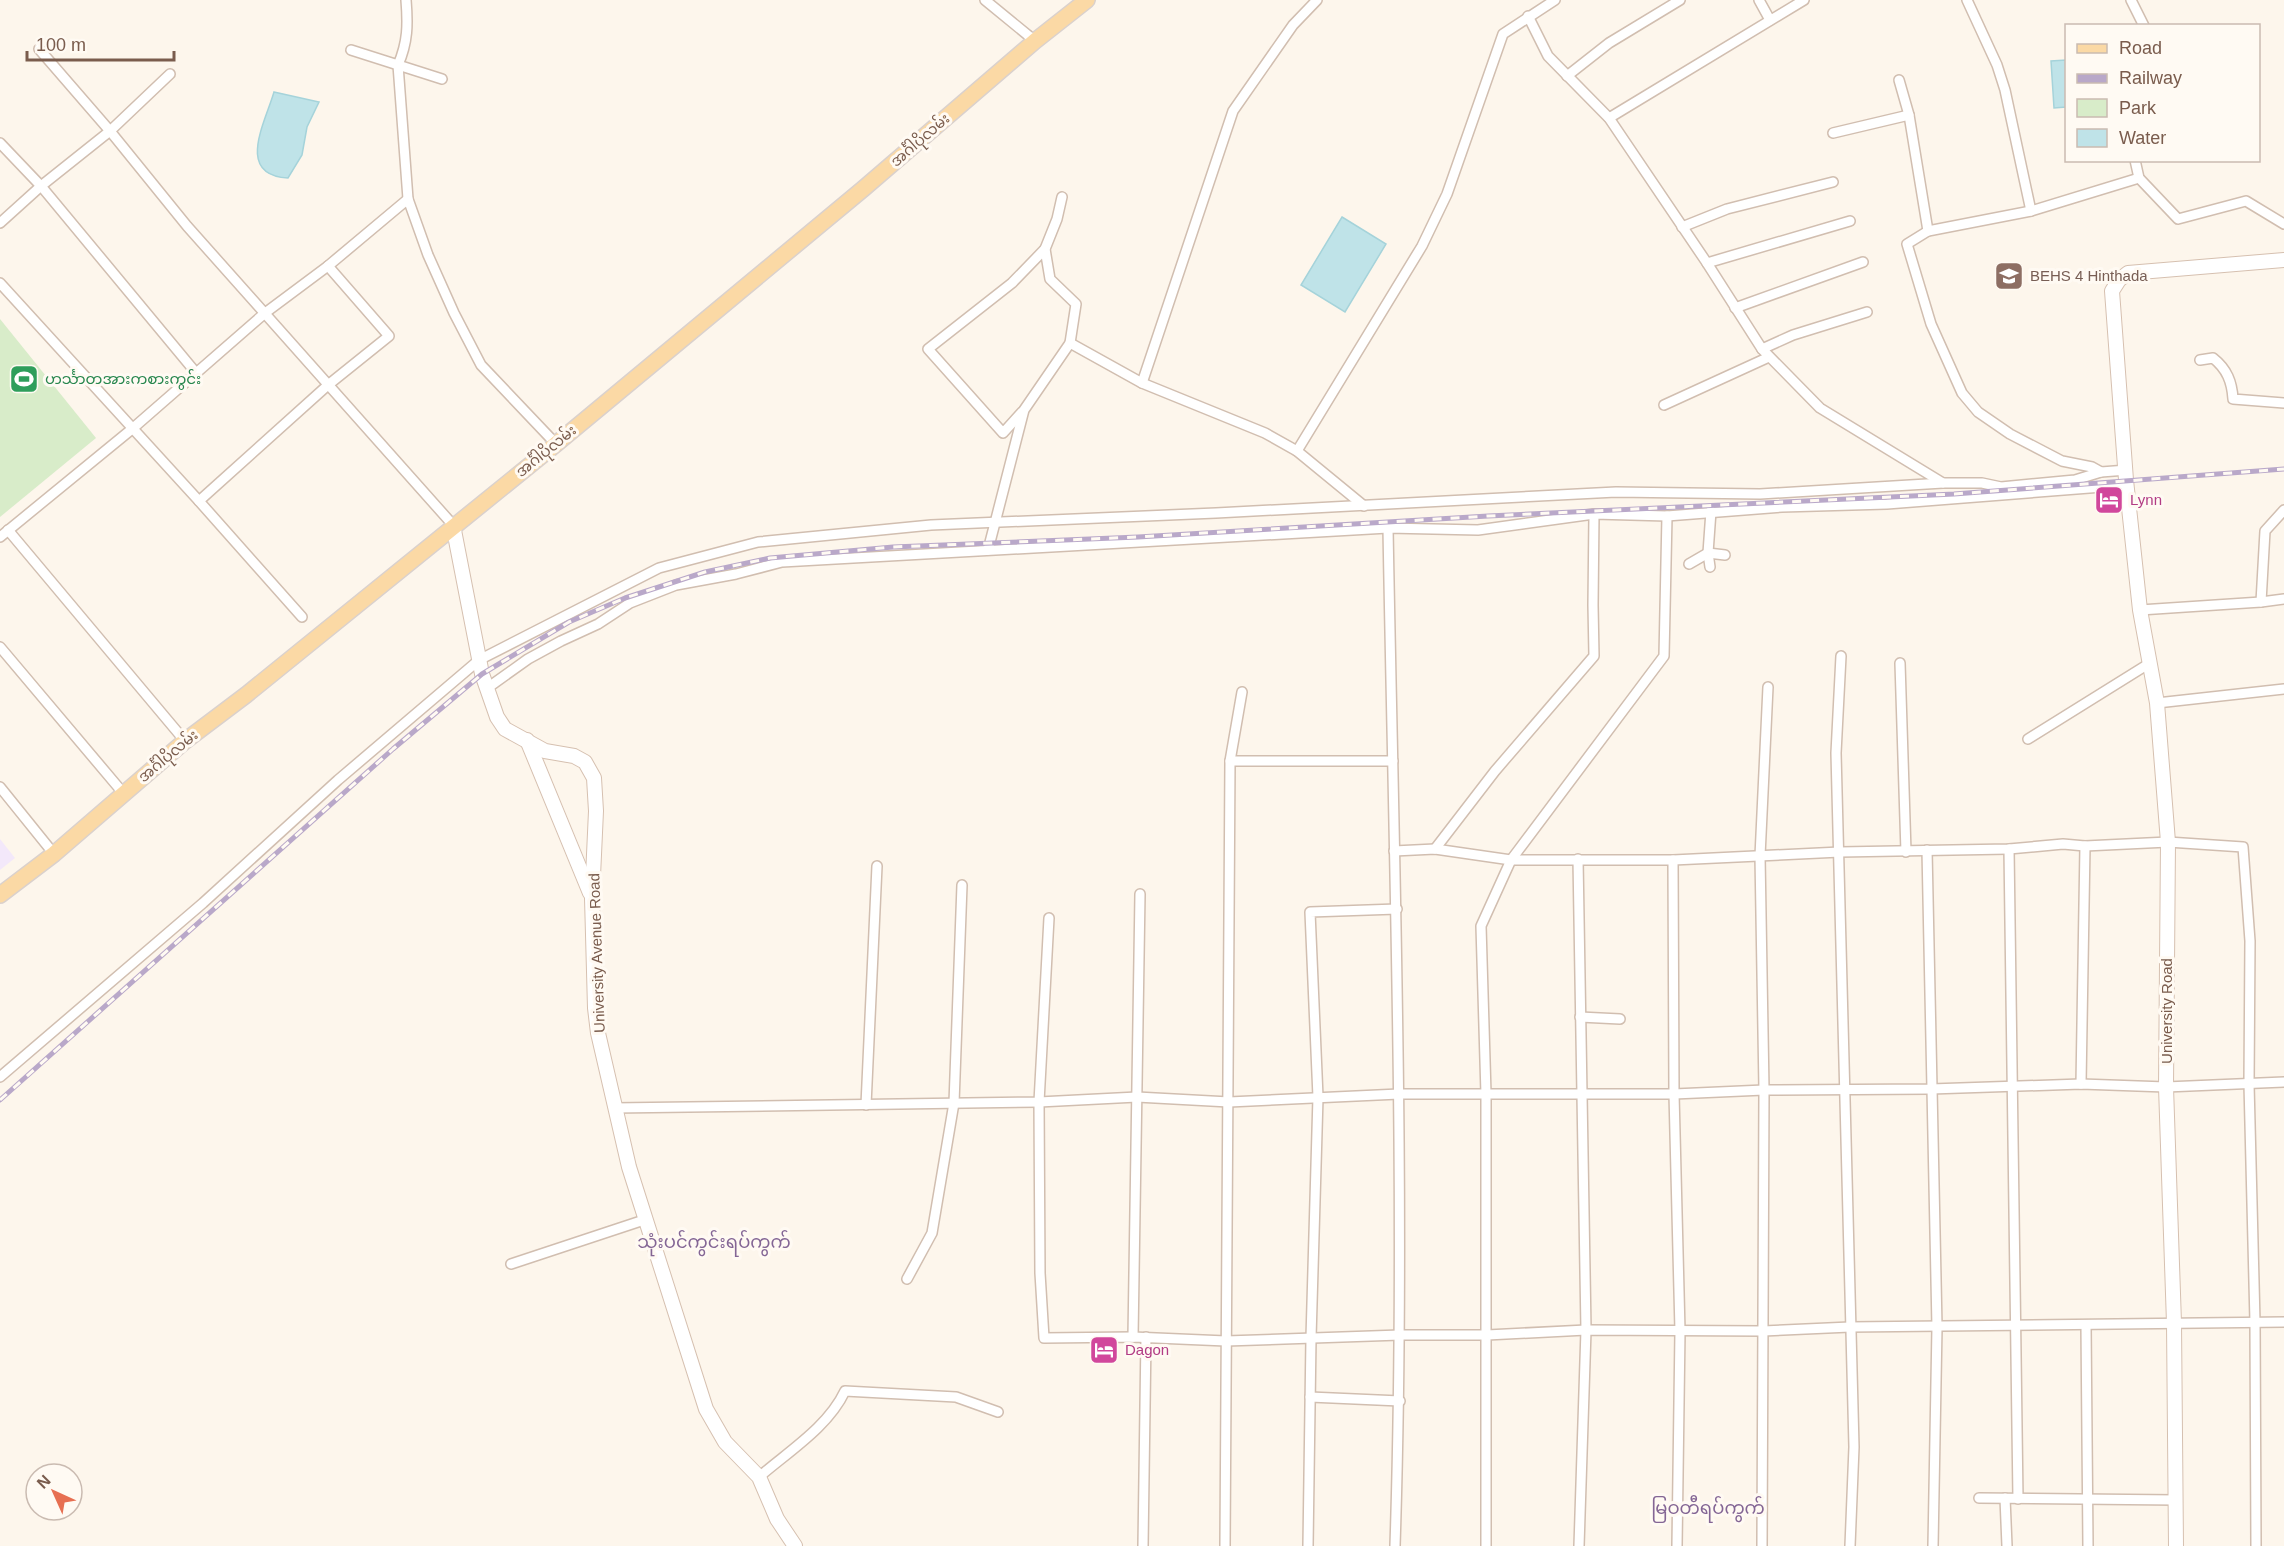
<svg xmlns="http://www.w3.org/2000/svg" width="2284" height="1546" font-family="Helvetica,'Noto Sans Myanmar',sans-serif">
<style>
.education{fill:#f3e8fa}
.green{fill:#d8ecc9}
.water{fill:#bfe3e8;stroke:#a5d3da;stroke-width:1.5}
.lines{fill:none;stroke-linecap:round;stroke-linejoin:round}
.street-casing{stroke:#d1beb0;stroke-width:12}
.secondary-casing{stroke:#d6c0b0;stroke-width:16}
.primary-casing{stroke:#dad1cd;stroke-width:18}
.street{stroke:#fff;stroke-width:9}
.secondary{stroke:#fff;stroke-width:14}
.primary{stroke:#fbd9a5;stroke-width:15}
.rail-casing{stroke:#b9a8c9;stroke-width:5}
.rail{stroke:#fffaf3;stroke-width:3;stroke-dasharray:9;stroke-linecap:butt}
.labels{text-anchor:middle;stroke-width:6;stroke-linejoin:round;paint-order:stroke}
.street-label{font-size:15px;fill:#7a5c4d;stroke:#fffaf3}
.education-label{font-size:15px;fill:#785e54;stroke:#fffaf3;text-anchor:start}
.leisure-label{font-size:15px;fill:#27864d;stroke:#fffaf3;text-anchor:start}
.hotel-label{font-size:15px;fill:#b23c85;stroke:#fffaf3;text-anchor:start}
.quarter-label{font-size:18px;fill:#846695;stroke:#fffaf3}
</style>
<rect width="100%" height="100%" fill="#fdf6ec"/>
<path class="education" d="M0,839l15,19 -15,12z"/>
<path class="green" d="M0,319l96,119 -96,79z"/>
<g class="water">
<path d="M2066,60v47l-12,1 -3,-47z"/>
<path d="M274,92l45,10 -12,25 -5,28 -14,23c-53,-3 -23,-55 -14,-86z"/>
<path d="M1342,217l44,27 -41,68 -44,-27z"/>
</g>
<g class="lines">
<g class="street-casing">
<g id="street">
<path d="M406,0c2,24 2,42 -8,65l10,134 20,56 26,58 27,52 75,79"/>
<path d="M985,0l50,41"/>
<path d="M1759,0l11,20"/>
<path d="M1967,0l30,65 8,25 26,121"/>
<path d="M2131,0l13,26"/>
<path d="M1528,16l20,40 61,62 98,145 55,86 58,59 123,75h39l19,4 74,-7 26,-8 26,-2"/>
<path d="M39,49l71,82 77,95 266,299"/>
<path d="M351,50l91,29"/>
<path d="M1567,76l42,-33 71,-43"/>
<path d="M1899,80l10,35 19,116"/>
<path d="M1609,118l195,-118"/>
<path d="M1833,133l76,-18"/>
<path d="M0,143l41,43 156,188"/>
<path d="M2135,160l4,18 39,41 68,-18 38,23"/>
<path d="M0,223l41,-37 69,-55 60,-57"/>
<path d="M1682,227l45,-18 106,-27"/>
<path d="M1707,263l143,-42"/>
<path d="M0,283l199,218 103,116"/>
<path d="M1735,308l128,-46"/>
<path d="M1070,343l72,40 123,50 32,18 67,55"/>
<path d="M1762,349l31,-14 74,-23"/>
<path d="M2200,360l13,-2c14,11 19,24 20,41l51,4"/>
<path d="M1142,383l91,-272 60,-86 24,-25"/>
<path d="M1664,405l105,-48"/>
<path d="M1022,412l-19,21 -75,-84 84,-66 33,-34"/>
<path d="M1297,451l125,-205 25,-52 56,-160 52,-34"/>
<path d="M2101,472l-9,-5 -30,-6 -52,-27 -32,-22 -16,-19 -31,-69 -24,-80 21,-13 103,-20 108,-33"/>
<path d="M199,501l129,-116 61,-49 -61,-70"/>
<path d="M1388,528c6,339 18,679 7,1018"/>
<path d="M8,530l177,211"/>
<path d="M0,537l132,-108 133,-116 63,-47 80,-67"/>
<path d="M988,550l36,-140 46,-67 6,-39 -26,-25 -5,-30 12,-30 5,-22"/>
<path d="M1689,564l19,-11 17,2"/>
<path d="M1710,567l-2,-14 3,-42"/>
<path d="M2261,602l4,-71 19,-21"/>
<path d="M2140,610l121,-8 23,-3"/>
<path d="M0,647l124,147"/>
<path d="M1841,656l-5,97 18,694 -4,99"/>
<path d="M1900,663l6,189"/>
<path d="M486,689l42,-30 33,-18 37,-17 32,-21 46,-18 60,-11 46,-12 606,-34 90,2 116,-16 73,2 115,-9 105,-3 241,-19"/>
<path d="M2157,703l127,-14"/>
<path d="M2028,739l122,-76"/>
<path d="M1230,761h163"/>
<path d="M0,787l54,67"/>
<path d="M1435,849l60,-78 99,-115 -1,-51 1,-91"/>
<path d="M2009,849l9,650"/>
<path d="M1927,850l10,477 -4,219"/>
<path d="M1394,851l41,-2 76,11h162l167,-8 169,-3 54,-5 22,2 83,-4 75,5 7,94 -1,143 6,238 1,224"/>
<path d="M1578,859l8,471 -7,216"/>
<path d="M1673,860l1,234 6,237 -3,215"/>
<path d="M1049,918l-10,184 1,171 4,65 89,-1 93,4 174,-6h87l99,-5 177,1 87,-4 434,-5"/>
<path d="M1580,1017l40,2"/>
<path d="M0,1077l203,-174 135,-123 141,-120 180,-92 99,-26 173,-17 285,-12 400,-21 144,2 183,-11"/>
<path d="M2081,1084l4,-238"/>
<path d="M866,1105l11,-239"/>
<path d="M614,1108l425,-6 98,-5 92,5 170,-8h275l90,-4 167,-1 150,-5 85,3 118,-5"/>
<path d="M511,1264l133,-44"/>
<path d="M907,1279l25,-46 22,-130 8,-218"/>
<path d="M2086,1325l2,221"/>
<path d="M1133,1337l7,-443"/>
<path d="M1310,1397l90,4"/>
<path d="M759,1477c30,-26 69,-50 86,-86l111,6 42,15"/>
<path d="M1979,1498l197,2"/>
<path d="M2005,1498l2,48"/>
<path d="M1143,1546l3,-209"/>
<path d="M1225,1546l5,-785 12,-69"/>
<path d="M1308,1546l3,-208 7,-241 -8,-185 87,-3"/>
<path d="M1486,1546v-452l-5,-168 30,-66 153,-204 3,-140"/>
<path d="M1762,1546l2,-456 -4,-234 8,-169"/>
</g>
</g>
<g class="secondary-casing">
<g id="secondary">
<path d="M453,525l29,149 15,43 8,12 40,22 29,5 11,6 9,16 2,33 -4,87 3,110 3,25 31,134 77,242 19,33 34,35 18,42 18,27"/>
<path d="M527,740l63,153"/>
<path d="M2176,1546l-2,-223 -8,-236 2,-245 -11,-139 -17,-93 -14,-130 -14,-189 7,-11 9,-7 156,-13"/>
</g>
</g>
<g class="primary-casing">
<path id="primary" d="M0,895l54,-41 131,-113 61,-46 310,-251 307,-255 172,-148 52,-41"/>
</g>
<use href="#street" class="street"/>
<use href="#secondary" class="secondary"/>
<use href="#primary" class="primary"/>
<g class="rail-casing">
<path id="rail" d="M0,1100l393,-351 89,-75 87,-52 56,-24 80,-26 65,-14 123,-11 245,-10 350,-21 466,-22 330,-25"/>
</g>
<use href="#rail" class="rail"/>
</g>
<defs>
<g id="school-square" transform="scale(1.5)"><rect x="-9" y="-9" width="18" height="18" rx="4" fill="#8d6e63" stroke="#fffaf3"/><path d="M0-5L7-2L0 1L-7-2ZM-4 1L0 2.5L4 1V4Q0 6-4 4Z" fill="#fff"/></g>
<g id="stadium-square" transform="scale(1.5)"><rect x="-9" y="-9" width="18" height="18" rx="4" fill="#2e9e5b" stroke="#fffaf3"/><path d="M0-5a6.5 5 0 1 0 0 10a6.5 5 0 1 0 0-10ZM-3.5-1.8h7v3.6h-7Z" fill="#fff"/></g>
<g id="hotel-square" transform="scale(1.5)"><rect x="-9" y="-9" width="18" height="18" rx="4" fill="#d1479c" stroke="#fffaf3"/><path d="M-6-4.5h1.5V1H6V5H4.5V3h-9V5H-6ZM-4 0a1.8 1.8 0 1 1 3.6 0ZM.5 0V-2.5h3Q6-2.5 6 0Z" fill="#fff"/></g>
</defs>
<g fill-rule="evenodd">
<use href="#school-square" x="2009" y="276"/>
<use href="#stadium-square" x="24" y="379"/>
<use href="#hotel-square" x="2109" y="500"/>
<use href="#hotel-square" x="1104" y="1350"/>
</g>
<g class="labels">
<g class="street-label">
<text transform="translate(920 140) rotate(-41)" y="5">အင်္ဂါပိုလမ်း</text>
<text transform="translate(546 451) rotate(-39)" y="5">အင်္ဂါပိုလမ်း</text>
<text transform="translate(168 756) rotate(-40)" y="5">အင်္ဂါပိုလမ်း</text>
<text transform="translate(597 953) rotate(-92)" y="5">University Avenue Road</text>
<text transform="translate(2167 1011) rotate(-90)" y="5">University Road</text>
</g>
<g class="education-label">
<text x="2030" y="281">BEHS 4 Hinthada</text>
</g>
<g class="leisure-label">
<text x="45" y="384">ဟင်္သာတအားကစားကွင်း</text>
</g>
<g class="hotel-label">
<text x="2130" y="505">Lynn</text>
<text x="1125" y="1355">Dagon</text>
</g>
<g class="quarter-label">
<text x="714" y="1248">သုံးပင်ကွင်းရပ်ကွက်</text>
<text x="1708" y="1514">မြဝတီရပ်ကွက်</text>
</g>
</g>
<rect x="2065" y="24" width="195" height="138" fill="#fffaf3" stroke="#cabbb1" stroke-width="1.5"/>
<rect x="2077" y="44" width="30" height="9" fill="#fbd9a5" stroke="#cabbb1" stroke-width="1.5"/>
<text x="2119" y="54" font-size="18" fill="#7a5c4d">Road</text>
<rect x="2077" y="74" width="30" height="9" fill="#b9a8c9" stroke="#cabbb1" stroke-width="1.5"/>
<text x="2119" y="84" font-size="18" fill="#7a5c4d">Railway</text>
<rect x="2077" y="99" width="30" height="18" fill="#d8ecc9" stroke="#cabbb1" stroke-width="1.5"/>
<text x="2119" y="114" font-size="18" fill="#7a5c4d">Park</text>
<rect x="2077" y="129" width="30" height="18" fill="#bfe3e8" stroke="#cabbb1" stroke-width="1.5"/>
<text x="2119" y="144" font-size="18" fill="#7a5c4d">Water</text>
<g transform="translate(54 1492) rotate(315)"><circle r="28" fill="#fffaf3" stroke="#cabbb1" stroke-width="1.5"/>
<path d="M0-4.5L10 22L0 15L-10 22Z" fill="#e76f51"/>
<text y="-9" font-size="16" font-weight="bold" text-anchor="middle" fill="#7a5c4d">N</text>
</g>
<path d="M27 51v9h147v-9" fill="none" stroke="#7a5c4d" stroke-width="3"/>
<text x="36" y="51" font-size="18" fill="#7a5c4d" stroke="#fffaf3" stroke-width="4.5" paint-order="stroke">100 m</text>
</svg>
